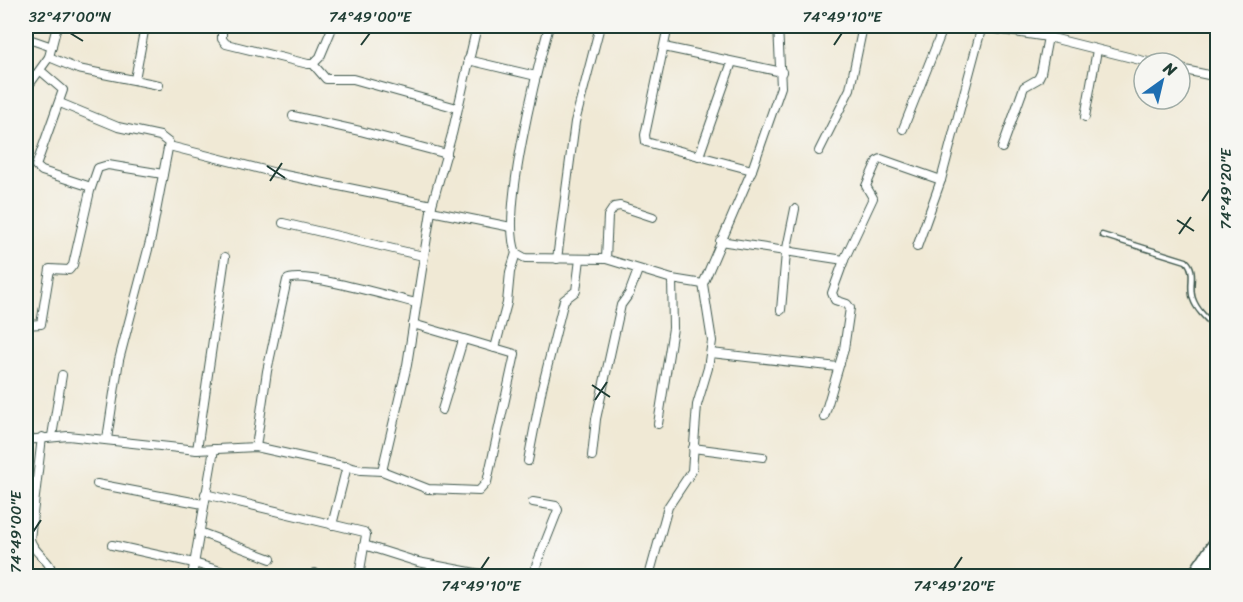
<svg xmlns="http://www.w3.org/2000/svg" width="1243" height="602" font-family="Sriracha,sans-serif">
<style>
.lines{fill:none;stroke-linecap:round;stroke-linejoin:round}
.service-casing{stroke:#3e574c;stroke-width:7}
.minor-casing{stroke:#3e574c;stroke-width:10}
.primary-casing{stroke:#3e574c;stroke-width:15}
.service{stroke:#fff;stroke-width:4}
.minor{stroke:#fff;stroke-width:8}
.primary{stroke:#fff;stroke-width:12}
.ticks{fill:none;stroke:#1f3d34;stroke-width:2}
.neatline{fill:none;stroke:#1f3d34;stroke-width:2}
.ticks-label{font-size:15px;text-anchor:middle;fill:#1f3d34}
</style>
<rect width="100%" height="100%" fill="#f6f6f2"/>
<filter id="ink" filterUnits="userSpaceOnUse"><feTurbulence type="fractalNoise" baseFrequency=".0167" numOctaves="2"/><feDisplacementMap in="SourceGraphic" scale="12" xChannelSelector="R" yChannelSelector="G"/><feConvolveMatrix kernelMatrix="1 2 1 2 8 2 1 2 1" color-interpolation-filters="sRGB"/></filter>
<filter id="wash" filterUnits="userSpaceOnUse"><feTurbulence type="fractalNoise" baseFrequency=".008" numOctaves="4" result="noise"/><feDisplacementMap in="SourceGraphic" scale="24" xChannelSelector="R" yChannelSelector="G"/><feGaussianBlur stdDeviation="1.35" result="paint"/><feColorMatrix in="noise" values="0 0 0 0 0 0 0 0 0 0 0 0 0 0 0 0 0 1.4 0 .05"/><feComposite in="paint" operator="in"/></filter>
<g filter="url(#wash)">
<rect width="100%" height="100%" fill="#f0e9d5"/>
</g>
<g filter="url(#ink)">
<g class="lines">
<g class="service-casing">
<path id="service" d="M1102,235l84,26c11,10 2,25 7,38 4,12 16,22 25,31"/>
</g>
<g class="minor-casing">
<g id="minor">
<path d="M222,26v13l4,5 82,20h5l7,-7 13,-31"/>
<path d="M393,26h1"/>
<path d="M549,26c-12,44 -49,188 -33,227l9,5 81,1 66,20 31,5"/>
<path d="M668,26l-23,109 1,7 106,28"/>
<path d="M975,26l73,11 104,26"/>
<path d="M26,38l26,9"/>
<path d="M664,47l118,25"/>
<path d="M49,57l29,12 81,16"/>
<path d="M468,60l68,16"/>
<path d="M313,64l13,15h27l104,29"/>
<path d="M1180,69l38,8"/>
<path d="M41,71l22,19 -27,76 6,5 49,16"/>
<path d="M135,79l10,-53"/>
<path d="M26,89l23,-32 8,-31"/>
<path d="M60,103l58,24 42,9 9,7 -18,95 -32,122 -12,79"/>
<path d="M293,116l67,15 87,23"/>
<path d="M1085,117l12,-67"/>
<path d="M903,129l41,-103"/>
<path d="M169,146l111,28 152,31"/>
<path d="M1002,148l22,-61 14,-8 3,-6 7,-36"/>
<path d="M819,151l31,-62 13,-63"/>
<path d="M699,156l33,-94"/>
<path d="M431,211l80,16"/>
<path d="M283,223l140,33"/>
<path d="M720,241l124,19"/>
<path d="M917,247l24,-67 41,-154"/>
<path d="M557,259l18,-137 25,-96"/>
<path d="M606,259l2,-43 6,-9 6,-1 33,11"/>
<path d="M781,310l5,-57 9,-44"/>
<path d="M26,325l15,-1 9,-55 19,1 4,-5 17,-74 8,-23 10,-3 55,9"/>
<path d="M495,348l12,-45 3,-31 6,-19"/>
<path d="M711,353l127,14"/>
<path d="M442,410l21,-70"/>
<path d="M824,417l20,-68 6,-41 -3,-4 -12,-4 -3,-7 12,-33 29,-62 -7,-12 11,-25 4,-2 60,21"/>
<path d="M658,424l15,-96 -1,-49"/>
<path d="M52,436l10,-61"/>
<path d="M42,437l-12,102c3,15 23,21 22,37"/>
<path d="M26,440l42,-4 129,14 59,-3 105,23 21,1 46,18 51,2 8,-9 28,-128 -102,-30"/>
<path d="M256,447l11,-76 20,-91c12,-10 109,18 129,23"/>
<path d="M693,448l70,9"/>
<path d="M197,450l28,-193"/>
<path d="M592,456l4,-37 25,-114 8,-11 9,-24"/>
<path d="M528,461l14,-73 22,-88 12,-9 4,-32"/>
<path d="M382,471l25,-106 25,-160 20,-71 25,-108"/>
<path d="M97,484l106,20"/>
<path d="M205,494l159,38 2,3 -7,41"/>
<path d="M332,525l15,-59"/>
<path d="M199,532l72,27"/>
<path d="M112,545l82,18 43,13"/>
<path d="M364,545l54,17 73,14"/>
<path d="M192,576l22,-127"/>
<path d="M314,576l1,-3"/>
<path d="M532,576l26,-66 -2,-4 -23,-4"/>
<path d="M649,576l19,-69 24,-36 5,-66 11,-37 4,-27 -9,-57 49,-114 29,-83 -3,-61"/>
</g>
</g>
<g class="primary-casing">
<g id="primary">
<path d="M1193,576l25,-37"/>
<path d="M1204,576l14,-19"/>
</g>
</g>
<use href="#service" class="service"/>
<use href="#minor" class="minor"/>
<use href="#primary" class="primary"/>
</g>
</g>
<path class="ticks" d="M70,33l13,8M361,45l9,-12M834,45l8,-12M267,166l18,12M270,181l12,-18M1202,201l8,-12M1177,220l17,11M1179,234l12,-17M592,385l18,12M595,400l12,-18M33,532l8,-12M481,569l8,-12M954,569l8,-12"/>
<rect width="1243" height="602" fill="none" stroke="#f6f6f2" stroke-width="66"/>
<g transform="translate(1162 81) rotate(34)"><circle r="28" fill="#f6f6f2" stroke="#a0aca6" stroke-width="1.5"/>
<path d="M0-4.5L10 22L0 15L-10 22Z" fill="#1f6fb2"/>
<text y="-9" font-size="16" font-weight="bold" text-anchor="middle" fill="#1f3d34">N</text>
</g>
<rect x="33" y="33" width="1177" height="536" class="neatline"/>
<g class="ticks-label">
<text x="70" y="22">32°47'00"N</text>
<text x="370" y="22">74°49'00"E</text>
<text x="842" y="22">74°49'10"E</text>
<text transform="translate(1226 189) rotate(-90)" y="5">74°49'20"E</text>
<text transform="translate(16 532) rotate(-90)" y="5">74°49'00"E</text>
<text x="481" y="591">74°49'10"E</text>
<text x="954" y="591">74°49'20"E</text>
</g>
</svg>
